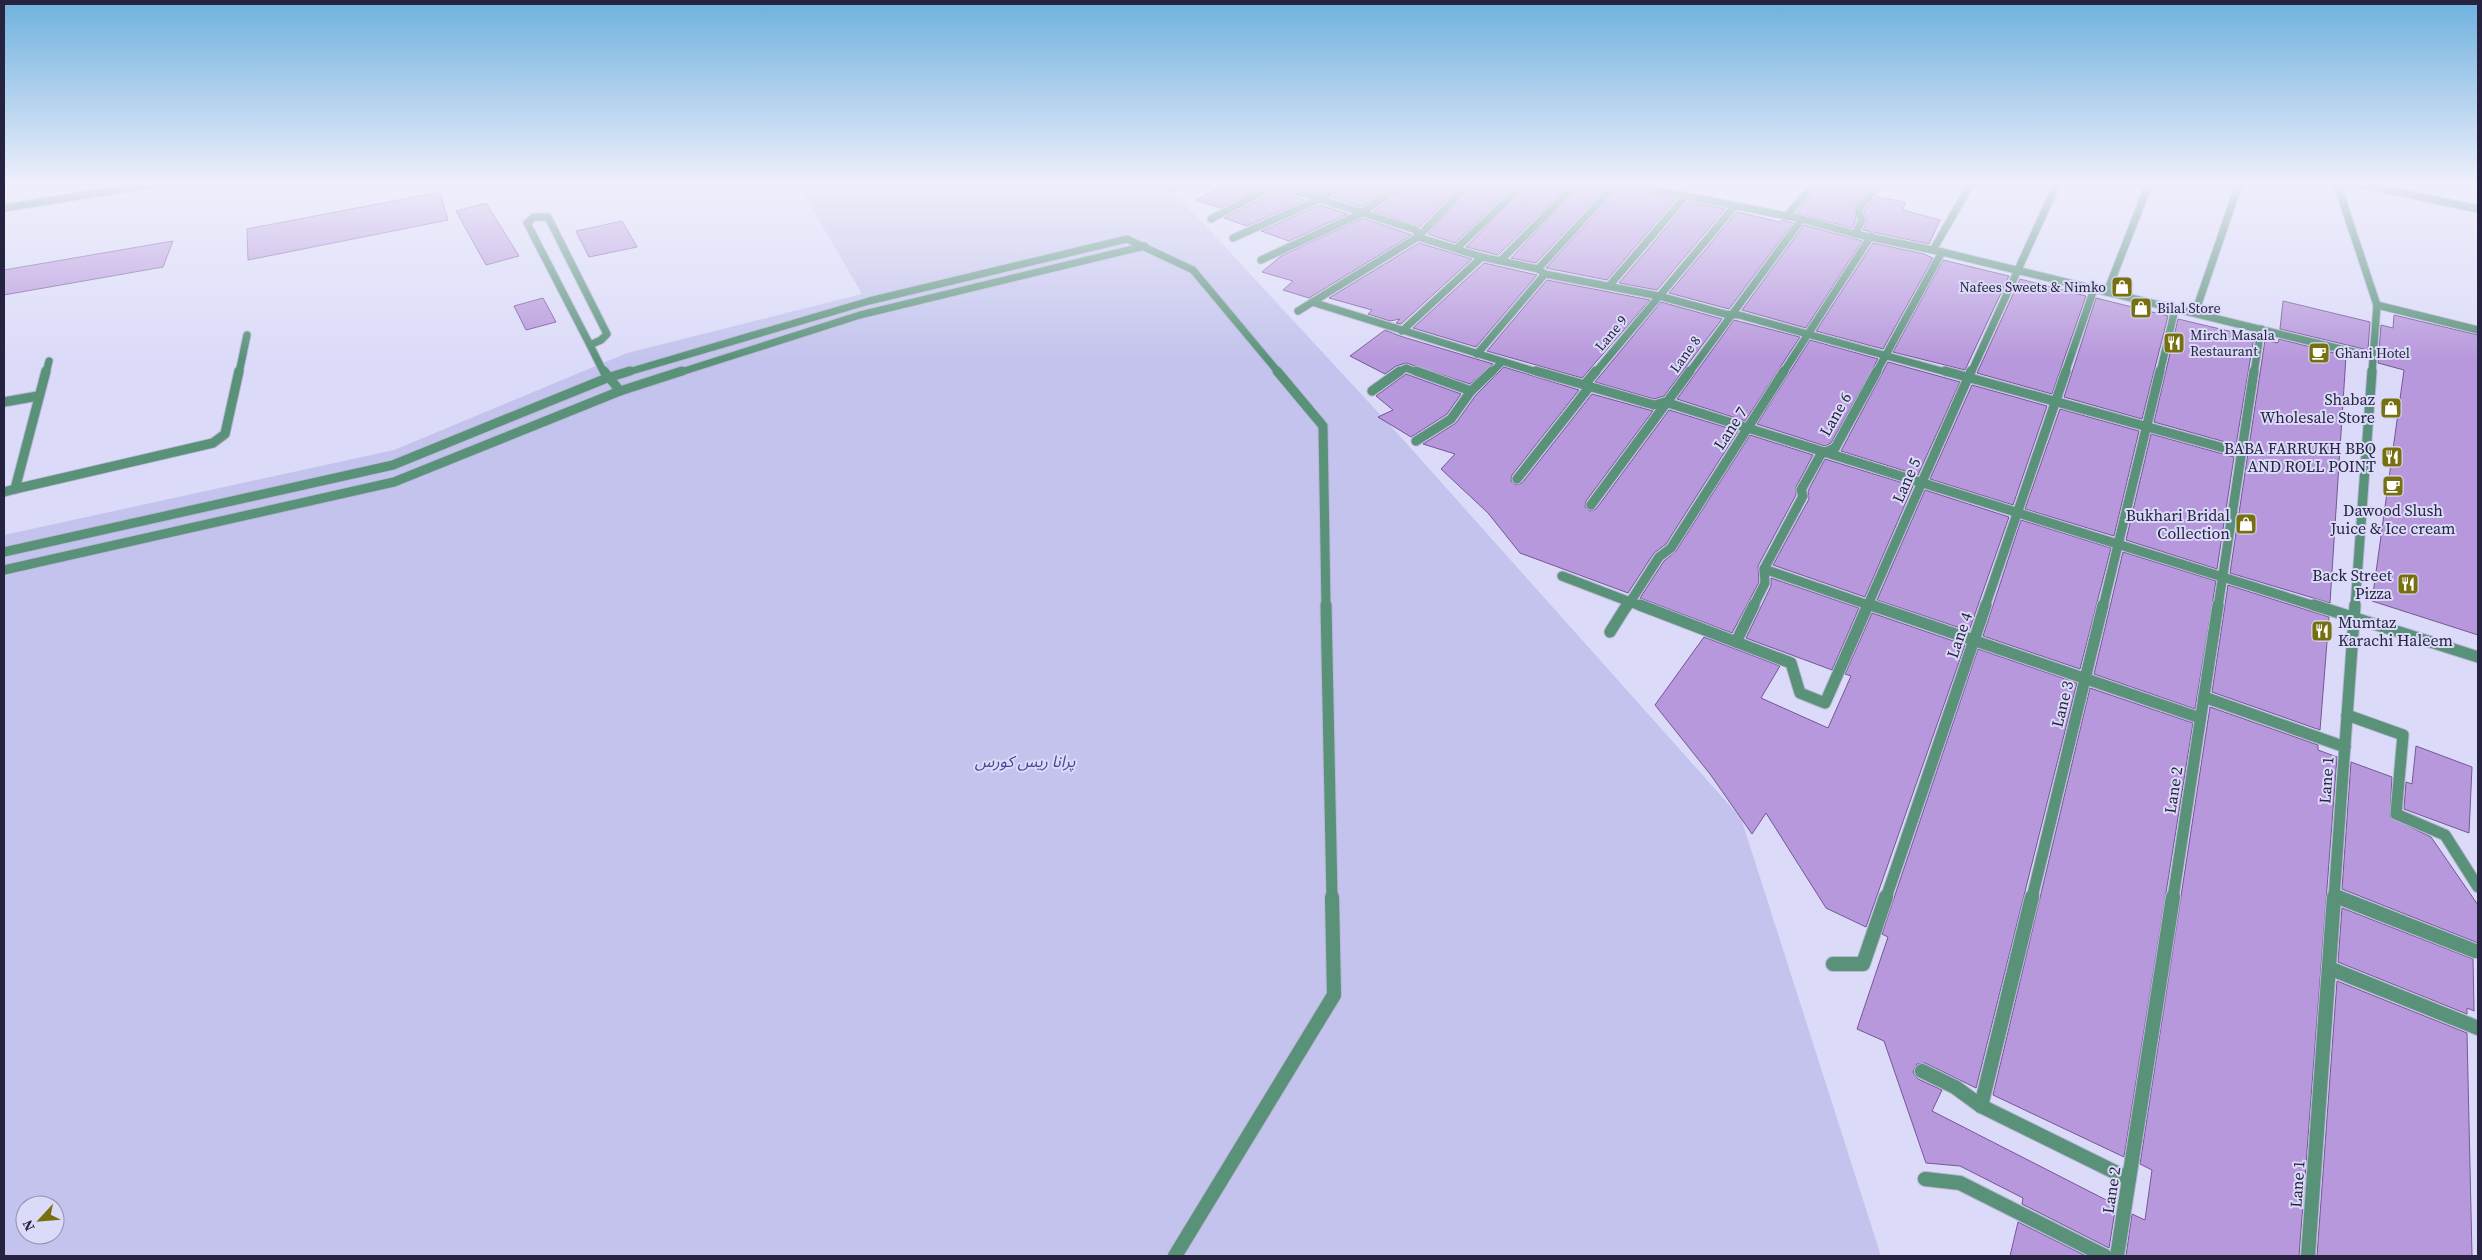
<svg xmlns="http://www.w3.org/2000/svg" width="2482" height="1260" font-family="'Source Serif 4','Noto Sans Arabic',serif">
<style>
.green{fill:#c3c3ed;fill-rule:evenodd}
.building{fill:#b898dc;stroke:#755796}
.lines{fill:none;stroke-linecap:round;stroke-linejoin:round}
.service-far3-casing{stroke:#b7b6d4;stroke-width:9}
.service-far2-casing{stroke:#b7b6d4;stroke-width:11}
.service-far1-casing{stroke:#b7b6d4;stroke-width:13}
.service-casing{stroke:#b7b6d4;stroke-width:16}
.minor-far3-casing{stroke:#b7b6d4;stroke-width:9}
.minor-far2-casing{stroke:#b7b6d4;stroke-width:11}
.minor-far1-casing{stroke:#b7b6d4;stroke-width:13}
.minor-casing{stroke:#b7b6d4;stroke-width:16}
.service-far3{stroke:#599179;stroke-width:7}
.service-far2{stroke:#599179;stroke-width:9}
.service-far1{stroke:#599179;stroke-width:11}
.service{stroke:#599179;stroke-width:14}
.minor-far3{stroke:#599179;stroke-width:7}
.minor-far2{stroke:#599179;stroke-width:9}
.minor-far1{stroke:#599179;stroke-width:11}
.minor{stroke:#599179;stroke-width:14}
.labels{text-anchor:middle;stroke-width:4;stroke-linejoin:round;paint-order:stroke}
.far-poi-label{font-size:14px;fill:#25233f;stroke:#dbdbf9;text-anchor:start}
.far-street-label{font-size:14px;fill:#25233f;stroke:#dbdbf9}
.poi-label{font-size:16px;fill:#25233f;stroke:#dbdbf9;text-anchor:end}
.street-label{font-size:16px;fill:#25233f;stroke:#dbdbf9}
.park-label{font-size:16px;font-style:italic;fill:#4c4392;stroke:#dbdbf9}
</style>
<rect width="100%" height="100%" fill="#dbdbf9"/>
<path class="green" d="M798,184h366l39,39 196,212 342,383 140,438h-1877v-721l390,-85 233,-97 235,-59zM25,1205h30v30h-30z"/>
<g class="building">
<path d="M1227,184h40l-47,24 -24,-8z"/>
<path d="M1291,184h43l-15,9z"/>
<path d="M1349,184h45l-33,23 -28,-10 14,-9z"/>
<path d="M1408,184h54l-42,43 -46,-16 32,-23z"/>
<path d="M1474,184h42l-61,59 -27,-9z"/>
<path d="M1529,184h41l-72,71 -32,-8z"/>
<path d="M1582,184h27l-73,79 -25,-5z"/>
<path d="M1819,184h54l-19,23 2,13 -4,8 -55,-15z"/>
<path d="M1621,186l4,3 51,10 -69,81 -61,-12z"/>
<path d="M1277,191l28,9 -58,26 -23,-8z"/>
<path d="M440,192l8,28 -200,40 -1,-31z"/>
<path d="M1876,197l29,5 -2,8 37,10 -11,24 -66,-14 4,-9 -3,-10z"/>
<path d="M1688,202l37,7 -68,81 -38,-7z"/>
<path d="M486,203l33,53 -33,9 -30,-54z"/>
<path d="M1320,205l28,9 -59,27 -28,-10z"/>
<path d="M1737,212l43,10 2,-2 11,3 -64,86 -60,-16z"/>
<path d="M1363,218l49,17 -103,63 -26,-8 10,-9 -31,-9 19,-16z"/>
<path d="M622,221l15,26 -48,10 -13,-26z"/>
<path d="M1804,225l58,16 -56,87 -64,-18z"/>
<path d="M173,241l-10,26 -159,28v-25z"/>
<path d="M1419,243l53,16 -71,65 -5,-1 4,-4 -10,2 -22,-7 4,-4 -43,-12z"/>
<path d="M1873,243l51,11 9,4 -50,91 -67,-18z"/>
<path d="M1943,260l66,16 -44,94 -72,-18z"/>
<path d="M1484,263l53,12 -61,72 -63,-19z"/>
<path d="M2020,279l66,17 -34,98 -75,-21z"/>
<path d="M1547,280l103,20 -68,78 -95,-27z"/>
<path d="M543,298l13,24 -30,8 -12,-24z"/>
<path d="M2096,298l72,18 -26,103 -78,-22z"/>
<path d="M2283,301l87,21 -2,28 -88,-21z"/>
<path d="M1661,302l61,17 -58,77 -10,3 -59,-17z"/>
<path d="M2394,315l84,20v300l-106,-34 32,-231 -26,-7 3,-38 12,3z"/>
<path d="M2178,319l76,18 -18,108 -82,-23z"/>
<path d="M1734,320l66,17 -55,84 -68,-22z"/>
<path d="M1385,330l15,6 93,28 -23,20 -64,-21 -10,3 -11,8 -35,-18z"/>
<path d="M2279,339l67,17 -16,247 -100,-30 35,-233 13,3z"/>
<path d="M1810,340l68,19 -47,84 -6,3 -68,-22z"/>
<path d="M1888,362l72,20 -42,93 -77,-24z"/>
<path d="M1504,367l75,23 -67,85 -1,6 5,4 6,-2 70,-89 61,17 -67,90 -1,6 5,4 6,-2 73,-99 69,21 -72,113 -12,9 -26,40 -108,-40 -32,-40 -47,-44 14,-15 -32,-10 33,-21 20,-28z"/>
<path d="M1406,374l55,20 -14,20 -36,23 -33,-20 15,-7 -17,-14z"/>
<path d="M1972,385l75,21 -34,99 -83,-26z"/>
<path d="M2060,409l79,22 -25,105 -89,-27z"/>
<path d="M2151,434l83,23 -17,112 -91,-29z"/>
<path d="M1750,435l63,20 -17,32v8l-38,71 1,16 -27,51 -92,-35 24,-37 12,-10z"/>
<path d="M1825,459l88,27 -48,111 -92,-32 36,-66 -1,-8z"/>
<path d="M1925,490l84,27 -40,114 -92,-31z"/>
<path d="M2021,520l90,28 -31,121 -97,-33z"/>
<path d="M2123,552l93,29 -21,128 -101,-35z"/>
<path d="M1771,578l88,30 -27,62 -86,-32 25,-52z"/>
<path d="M2228,585l101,32 -9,113 -108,-38z"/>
<path d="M1872,613l93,32 -99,282 -40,-19 -60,-95 -14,21 -42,-60 -55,-69 49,-68 76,29 -19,32 67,30 23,-52 -6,-2z"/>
<path d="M1978,649l99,34 -101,405 -51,-25 -8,1 -4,8 5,7 24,11 -10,21 184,94 -7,43 -87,-44 1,-6 -63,-32 -34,-3 -42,-122 -27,-12 31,-92 -6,-3 13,-39z"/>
<path d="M2090,688l103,35 -69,434 -131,-62z"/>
<path d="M2210,707l108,38v5l19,7 -38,499h-173l6,-42 13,6 7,-50 -12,-6z"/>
<path d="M2416,746l56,21 -3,66 -65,-24 2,-27 6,2z"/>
<path d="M2351,762l41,15 -2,40 41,20 47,68v38l-136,-54z"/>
<path d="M2342,908l131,51 1,52 -7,-3v6l-129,-52z"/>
<path d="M2337,981l130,52 5,223h-155z"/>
<path d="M2018,1222l68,34h-76z"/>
</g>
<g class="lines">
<g class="service-far3-casing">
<g id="service-far3">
<path d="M2337,184l40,121"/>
<path d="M1277,185l139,45 2,7 64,20 56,12 7,5 114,22 66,18 14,1 210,58"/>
<path d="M1170,188l9,-4"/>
<path d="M4,208l149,-24"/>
<path d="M1787,216l27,-32"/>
<path d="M534,217h14l59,117 -6,6 -11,5 -63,-122z"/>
<path d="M1211,219l67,-35"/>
<path d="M1855,234l7,-14 -4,-10 22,-26"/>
<path d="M1233,238l87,-39 24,-15"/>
<path d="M1457,248l67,-64"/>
<path d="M1933,250l38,-66"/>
<path d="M1261,260l99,-46 43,-30"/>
<path d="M1501,260l76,-76"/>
<path d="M1538,269l78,-85"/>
<path d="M1609,286l76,-89"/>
<path d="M2107,292l42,-108"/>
<path d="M1298,311l120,-74 51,-53"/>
<path d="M2195,313l44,-129"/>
<path d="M1402,331l80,-74"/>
<path d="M590,345l14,28"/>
<path d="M1477,354l68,-80"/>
<path d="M1397,373l9,-5 13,5"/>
<path d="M1491,373l11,-11"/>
<path d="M1595,373l139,-166"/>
<path d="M1689,373l113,-154"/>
<path d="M1783,373l88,-137"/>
<path d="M1876,373l66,-121"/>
<path d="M1971,373l86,-189"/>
<path d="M2065,373l29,-84"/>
<path d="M2160,373l15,-64"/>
<path d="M2254,373l7,-44"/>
</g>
</g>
<g class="service-far2-casing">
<g id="service-far2">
<path d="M604,371l16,20"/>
<path d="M1416,371l55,20"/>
<path d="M1945,371l297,82"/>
<path d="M1372,391l28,-20"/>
<path d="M1416,441l35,-22 20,-28 21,-20"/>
<path d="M1517,479l70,-89 -2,-6 11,-13"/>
<path d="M4,492l11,-3"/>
<path d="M1591,505l99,-134"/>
<path d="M1562,576l81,31"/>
<path d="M1627,607l32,-50 12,-9 113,-177"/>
<path d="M1753,607l12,-24 -1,-14 39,-73 -2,-6 20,-36 14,-6 42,-77"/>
<path d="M1867,607l104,-236"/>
<path d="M1985,607l81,-236"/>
<path d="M2103,607l57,-236"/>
<path d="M2218,607l36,-236"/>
</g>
</g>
<g class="service-far1-casing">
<g id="service-far1">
<path d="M1640,605l151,58 9,30 25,10 43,-98"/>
<path d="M1610,632l17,-27"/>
<path d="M1736,642l18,-37"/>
<path d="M2347,715l56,20 -7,79 49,21 33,52"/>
<path d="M1886,898l100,-293"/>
<path d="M2032,898l71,-293"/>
<path d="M2173,898l45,-293"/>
</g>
</g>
<g class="service-casing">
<g id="service">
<path d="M1833,964h30l23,-67"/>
<path d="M1922,1071l33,16 26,19 148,73"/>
<path d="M1981,1106l51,-209"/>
<path d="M1925,1179l35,4 145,73"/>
<path d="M2117,1256l56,-359"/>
</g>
</g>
<g class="minor-far3-casing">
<g id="minor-far3">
<path d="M1626,184l176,35 53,15 87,18 432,105"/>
<path d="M2359,184l119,25"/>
<path d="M1312,302l228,71"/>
<path d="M46,373l3,-12"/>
<path d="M239,373l8,-38"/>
<path d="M625,373l244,-72 258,-62 66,31 86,103"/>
<path d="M678,373l182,-58 285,-69"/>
<path d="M2372,373l5,-68 101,25"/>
</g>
</g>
<g class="minor-far2-casing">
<g id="minor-far2">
<path d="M46,371l-31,118 198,-46 12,-9 14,-63"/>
<path d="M1277,371l46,55 3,181"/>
<path d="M1536,371l118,34 11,-3 653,205"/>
<path d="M4,402l34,-6"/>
<path d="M4,552l389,-87 214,-87 23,-7"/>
<path d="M1764,569l110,38"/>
<path d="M4,570l390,-88 226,-91 62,-20"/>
<path d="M2355,607l17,-236"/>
</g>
</g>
<g class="minor-far1-casing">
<g id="minor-far1">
<path d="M1326,605l6,293"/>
<path d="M1871,605l329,113"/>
<path d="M2314,605l164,52"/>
<path d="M2204,697l141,50"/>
<path d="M2334,895l8,3"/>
<path d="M2334,898l21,-293"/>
</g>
</g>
<g class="minor-casing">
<g id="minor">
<path d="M2338,897l137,54"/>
<path d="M2329,968l149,60"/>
<path d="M1175,1256l159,-261 -2,-98"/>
<path d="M2308,1256l26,-359"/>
</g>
</g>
<use href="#service-far3" class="service-far3"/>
<use href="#service-far2" class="service-far2"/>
<use href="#service-far1" class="service-far1"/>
<use href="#service" class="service"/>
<use href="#minor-far3" class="minor-far3"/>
<use href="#minor-far2" class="minor-far2"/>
<use href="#minor-far1" class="minor-far1"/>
<use href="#minor" class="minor"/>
</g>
<linearGradient id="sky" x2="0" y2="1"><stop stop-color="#6eb1de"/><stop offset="0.51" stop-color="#efeffc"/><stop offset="1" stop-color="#efeffc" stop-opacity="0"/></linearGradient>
<rect width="2482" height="360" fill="url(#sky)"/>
<defs>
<g id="shop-square" transform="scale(1.125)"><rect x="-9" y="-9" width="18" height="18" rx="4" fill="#777011" stroke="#dbdbf9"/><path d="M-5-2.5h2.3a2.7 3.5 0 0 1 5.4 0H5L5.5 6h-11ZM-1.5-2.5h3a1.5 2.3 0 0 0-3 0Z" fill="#fff"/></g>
<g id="restaurant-square" transform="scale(1.125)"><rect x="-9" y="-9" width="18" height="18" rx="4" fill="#777011" stroke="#dbdbf9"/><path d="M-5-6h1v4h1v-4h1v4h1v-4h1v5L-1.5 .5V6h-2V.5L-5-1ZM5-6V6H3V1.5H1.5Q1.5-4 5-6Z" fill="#fff"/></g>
<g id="cafe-square" transform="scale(1.125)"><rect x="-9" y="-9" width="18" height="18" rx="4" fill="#777011" stroke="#dbdbf9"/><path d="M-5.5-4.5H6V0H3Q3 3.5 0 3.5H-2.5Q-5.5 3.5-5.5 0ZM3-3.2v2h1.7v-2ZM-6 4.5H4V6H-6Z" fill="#fff"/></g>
</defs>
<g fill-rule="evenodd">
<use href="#shop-square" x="2122" y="287"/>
<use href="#shop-square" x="2141" y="308"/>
<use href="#restaurant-square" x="2174" y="343"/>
<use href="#cafe-square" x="2319" y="353"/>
<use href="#shop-square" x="2391" y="408"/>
<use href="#restaurant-square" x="2392" y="457"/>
<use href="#cafe-square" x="2393" y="486"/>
<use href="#shop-square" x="2246" y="524"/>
<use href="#restaurant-square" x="2408" y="584"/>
<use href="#restaurant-square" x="2322" y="631"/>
</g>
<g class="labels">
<g class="far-poi-label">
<text x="2106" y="292" text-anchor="end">Nafees Sweets &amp; Nimko</text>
<text x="2157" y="313">Bilal Store</text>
<text x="2190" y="340">Mirch Masala<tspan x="2190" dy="16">Restaurant</tspan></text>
<text x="2335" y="358">Ghani Hotel</text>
</g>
<g class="far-street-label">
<text transform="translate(1611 333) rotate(-50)" y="5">Lane 9</text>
<text transform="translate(1685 354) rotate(-54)" y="5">Lane 8</text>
</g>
<g class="poi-label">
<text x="2375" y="405">Shabaz<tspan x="2375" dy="18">Wholesale Store</tspan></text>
<text x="2376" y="454">BABA FARRUKH BBQ<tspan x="2376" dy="18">AND ROLL POINT</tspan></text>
<text x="2393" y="516" text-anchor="middle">Dawood Slush<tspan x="2393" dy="18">Juice &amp; Ice cream</tspan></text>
<text x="2230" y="521">Bukhari Bridal<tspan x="2230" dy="18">Collection</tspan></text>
<text x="2392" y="581">Back Street<tspan x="2392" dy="18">Pizza</tspan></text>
<text x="2338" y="628" text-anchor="start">Mumtaz<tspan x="2338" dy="18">Karachi Haleem</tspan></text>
</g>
<g class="street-label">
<text transform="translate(1835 414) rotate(-60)" y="6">Lane 6</text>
<text transform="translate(1730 428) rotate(-57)" y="6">Lane 7</text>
<text transform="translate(1906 480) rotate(-66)" y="6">Lane 5</text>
<text transform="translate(1959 635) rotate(-71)" y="6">Lane 4</text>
<text transform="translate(2062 704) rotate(-76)" y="6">Lane 3</text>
<text transform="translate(2326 780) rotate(-86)" y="6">Lane 1</text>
<text transform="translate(2173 790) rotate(-81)" y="6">Lane 2</text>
<text transform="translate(2297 1184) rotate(-86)" y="6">Lane 1</text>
<text transform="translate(2111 1190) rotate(-81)" y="6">Lane 2</text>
</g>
<g class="park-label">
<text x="1025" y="767">پرانا ریس کورس</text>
</g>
</g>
<rect width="2482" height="1260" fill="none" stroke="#25233f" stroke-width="10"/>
<g transform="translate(40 1220) rotate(244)"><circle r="24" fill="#dbdbf9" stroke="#9291af"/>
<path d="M0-4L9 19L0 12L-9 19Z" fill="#777011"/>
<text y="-8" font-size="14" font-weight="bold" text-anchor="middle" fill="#25233f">N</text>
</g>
</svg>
